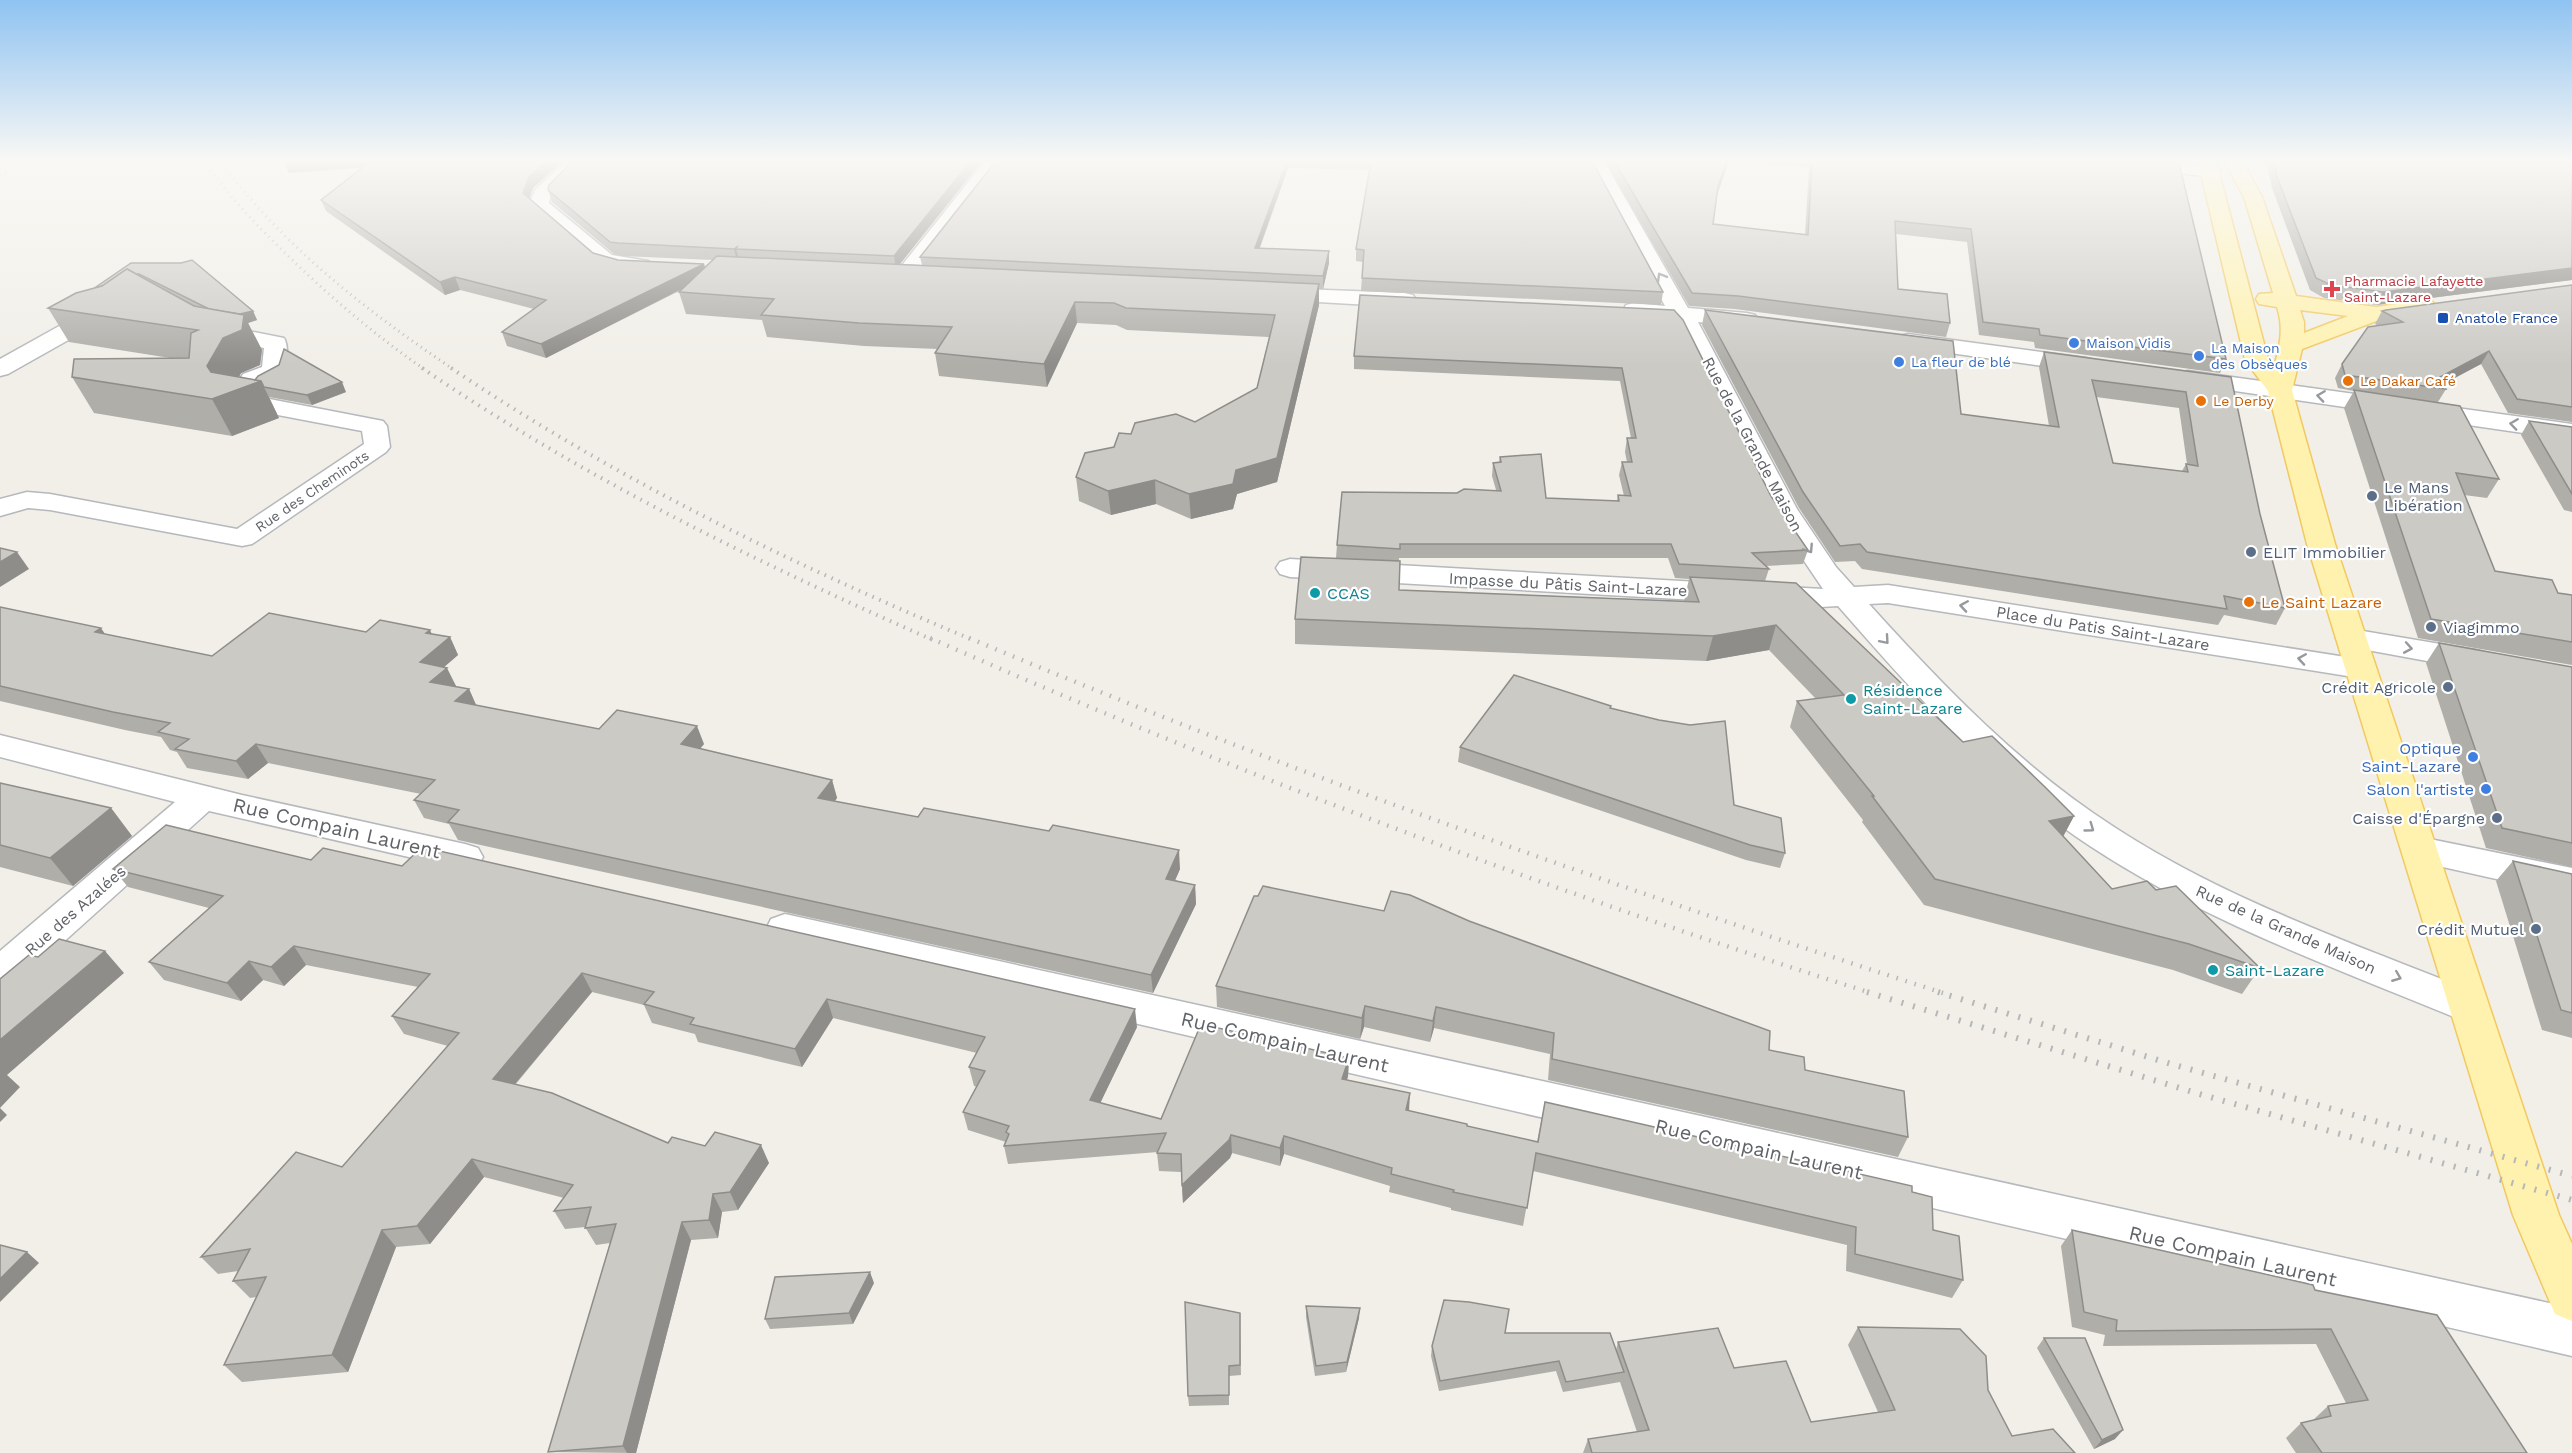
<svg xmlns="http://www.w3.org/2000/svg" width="2572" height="1453" font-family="'Work Sans',sans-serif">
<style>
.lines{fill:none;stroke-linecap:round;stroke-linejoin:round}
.minor-casing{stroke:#b5b8bc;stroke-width:3}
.major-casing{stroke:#f2c960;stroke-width:3}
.minor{fill:#fff;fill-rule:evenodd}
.major{fill:#fff2af;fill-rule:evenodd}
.rail-far3{stroke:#b6b7b8;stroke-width:3;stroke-dasharray:1 4.5;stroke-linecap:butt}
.rail-far2{stroke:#b6b7b8;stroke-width:4;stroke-dasharray:1.5 6;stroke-linecap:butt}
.rail-far1{stroke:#b6b7b8;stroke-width:4.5;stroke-dasharray:1.5 8;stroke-linecap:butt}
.rail{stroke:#b6b7b8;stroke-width:6;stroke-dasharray:2 10;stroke-linecap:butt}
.wall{fill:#afaea9;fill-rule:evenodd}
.shaded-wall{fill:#8f8d8a}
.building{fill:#cccac5;stroke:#8f8d8a;stroke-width:1.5;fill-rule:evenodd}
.oneway{stroke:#979a9d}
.health-dot{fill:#e0444e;stroke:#fff;stroke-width:2}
.transit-dot{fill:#1a4fb4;stroke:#fff;stroke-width:2}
.shop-dot{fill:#3f7fe0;stroke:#fff;stroke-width:2}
.food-dot{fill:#e8710a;stroke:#fff;stroke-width:2}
.service-dot{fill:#5c6f8a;stroke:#fff;stroke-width:2}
.culture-dot{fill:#0f9aa8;stroke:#fff;stroke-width:2}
.labels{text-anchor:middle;stroke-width:4.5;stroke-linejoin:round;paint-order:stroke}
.far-health-label{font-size:14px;fill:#be3a42;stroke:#fff;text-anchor:start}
.far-transit-label{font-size:14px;fill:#164399;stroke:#fff;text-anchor:start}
.far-shop-label{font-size:14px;fill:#366cbe;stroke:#fff;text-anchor:start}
.far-food-label{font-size:14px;fill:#c56008;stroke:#fff;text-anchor:start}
.far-street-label{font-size:14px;fill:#5f6368;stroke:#fff}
.street-label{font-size:16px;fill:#5f6368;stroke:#fff}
.service-label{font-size:16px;fill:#4e5e75;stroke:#fff;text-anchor:start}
.culture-label{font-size:16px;fill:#0d838f;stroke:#fff;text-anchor:start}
.food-label{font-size:16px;fill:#c56008;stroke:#fff;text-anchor:start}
.shop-label{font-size:16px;fill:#366cbe;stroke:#fff;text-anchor:end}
.near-street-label{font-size:20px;fill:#5f6368;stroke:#fff}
</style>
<rect width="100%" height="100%" fill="#f1efe8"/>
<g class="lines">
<g class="minor-casing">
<g id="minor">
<path d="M566,161h20l-35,35 -2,7 63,52 36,6 3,4 -3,4 -7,2 -42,-7 -67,-56 -3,-4 6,-14z"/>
<path d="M985,161h19l-95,121 -7,2 -7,-2 -4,-4 4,-4z"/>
<path d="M1586,161h18l84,147 59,5 8,2 3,5 -3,5 -8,2 -49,-5 99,187 39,58 18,20 34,-2 483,76 5,7 -5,7 -11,3 -472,-75 -19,1c74,82 152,163 245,223 113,74 244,118 368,168l6,11 -6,11 -14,5 -14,-5c-124,-51 -252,-97 -364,-171 -96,-63 -177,-154 -252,-240l-17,1 -531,-30 -10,-3 -4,-6 4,-6 10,-3 533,30 -54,-80 -87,-178 -9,-11 -47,-5 -3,-5 3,-5 8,-2 31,3z"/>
<path d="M2109,161h58l45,6 6,1 3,4 -3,4 -6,1 -94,-11 -6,-1z"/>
<path d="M1274,288l131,5 8,2 3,5 -3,5 -8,2 -139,-8 -3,-5 3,-5z"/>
<path d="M104,308l8,2 3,5 -3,5 -17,5 -87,49 -8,2v-17l79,-44z"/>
<path d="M214,322l14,5 56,11c5,8 4,33 -4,38 -5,4 -13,5 -19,8l-7,12 129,25 4,5 3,21 -4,5 -134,92 -10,2 -192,-36 -22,-2 -28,8v-17l27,-7 23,2 187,35 127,-85 -2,-13 -131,-25 -3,-5 15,-27 19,-7 2,-19 -51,-10 -10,-9 3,-5z"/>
<path d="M1908,334l178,24 8,2 4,5 -4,5 -8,2 -186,-26 -3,-5 3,-5z"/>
<path d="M2188,371l384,53v16l-392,-57 -4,-5 4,-5z"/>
<path d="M2351,629l125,21 11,3 5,7 -5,7 -11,3 -136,-25 -4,-7 4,-7z"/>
<path d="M0,735l242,60 223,49 13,4 5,9 -5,9 -13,4 -256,-59 -171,154 -24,18 -14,5v-37l175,-149 -175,-45z"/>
<path d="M2420,837l152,31v28l-165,-37 -5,-9 5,-9z"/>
<path d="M785,914l1787,394v48l-1801,-417 -5,-10 5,-10z"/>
</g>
</g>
<g class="major-casing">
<path id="major" d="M2198,161h18l52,198 6,8c6,-21 10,-39 3,-60l-18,-3 -3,-5 3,-5 14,-1 -29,-96 -20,-36h18l20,36 34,99 80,11 49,-7 8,2 3,5 -3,5 -54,8 -77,29 -10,41 43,154 224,671 13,29v77l-17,-7 -42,-99 -206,-671 -39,-153 -23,-31zM2300,310l48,6 -44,17v-11z"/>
</g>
<use href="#minor" class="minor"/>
<use href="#major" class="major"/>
<g class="rail-far3">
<path d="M205,161c19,30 43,55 68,80 48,48 96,90 151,128"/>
<path d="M220,161c65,87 144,148 233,208"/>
<path d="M0,176l26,-15"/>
</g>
<g class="rail-far2">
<path d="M422,368c160,109 334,194 511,272"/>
<path d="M451,368c163,110 340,196 522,272"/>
</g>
<g class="rail-far1">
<path d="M930,638c307,136 622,254 941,355"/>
<path d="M969,638c319,134 645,249 974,355"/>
</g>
<g class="rail">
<path d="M1867,992l329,101 376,107"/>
<path d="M1938,992l233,72 401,112"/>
</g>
</g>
<g class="wall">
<path d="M563,161l-30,27 -4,10 64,55 25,7 86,4 1,4 8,-8 -91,-4 -8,-2 -62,-52 -4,-12 434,-29 -82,103 22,1 -2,-8 76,-96h596l71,131 -2,13 -300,-14 2,-29 -7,-1v-12l14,-79 -82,-2 -28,80 69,3v12l-6,26h-4v16l-42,177 -40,12 -4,15 -42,10 -35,-15 -45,11 -32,-14 -3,-24 55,-43 64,-12 62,-34 12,-51 -142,-7 -11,-5 -39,-2 -30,64 -108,-11 -4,-23 3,-4 -74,-3 -97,-9 -5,-17 -76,-6 -7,-22 4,-3 -137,69 -39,-12 -5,-14 32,-23 -74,-19 -15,5 -119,-84 -5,-11 42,-33 -74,6 -5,-11z"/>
<path d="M1605,161h124l-12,33 -4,30 92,10 4,-67 -80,-6h433l64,198 -6,14 -185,-25 -1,-6 -55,-7 -12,-93 -71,-8 2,55 52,34 -4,14 -211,-28 -46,-3z"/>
<path d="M2266,161h306v119l-196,25 -52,-7 -14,-8 -38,-102z"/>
<path d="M131,263l122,48 4,9 -9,3 14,27 -2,15 -19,8 -2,4 16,3 91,12 -34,13 -43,-8 10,21 -47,18 -138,-23 -22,-36 98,-19 -101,-16 -21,-34 45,-19z"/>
<path d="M2572,285v137l-64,-9 -27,-49 -38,20 3,5 -8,13 61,77 -12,19 -23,-3 31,76 63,22 14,2v70l-154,-27 -74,-230 10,-17 -16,-3 -3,-10 7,-14 36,-38 -3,-2 7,-13z"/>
<path d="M1674,310l97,186 37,54 -5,14 -37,2 3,3 -4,12 198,161 111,74 -11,21 49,52 44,1 104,78 -18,26 -69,-24 -249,-65 -62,-83 1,-2 -73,-93 7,-26 19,-2 -47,-49 -63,11 -411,-17v-25l41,-61 1,-13 120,-52 39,-3 -4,-14 1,-13 6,-1 1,-5 46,41 71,3 1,-6 6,1 -5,-21 3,-13h5l-2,-10 2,-14h4l-11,-57 -266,-12v-13zM1399,558h269l7,20 14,1 -5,22 -285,-11z"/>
<path d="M1705,310l256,104 88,12 -10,-59 5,-15 187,25 29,137 25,94 -9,17 -52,-10 -6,10 -356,-56 -7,-8 -20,1 -36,-54 -97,-183zM2096,397l83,11 8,56h-1l-4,7 -69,-8z"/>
<path d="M2529,421l43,6v85l-8,-2 -43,-75z"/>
<path d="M0,607l106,27 106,22 154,-24 66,2 18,3 8,18 -14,12 12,19 -1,1 14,2 7,16 123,24 105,15 -4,5 132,31 5,18 -2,3 345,68 -5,11 20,5 1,19 -43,89 -695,-153 -9,-16 -25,-6 -10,-18 7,-6 -153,-31 -20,16 -61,-11 -10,-16 -7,-2 -9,-13 -36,-7 -125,-29z"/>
<path d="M2439,643l133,24v200l-86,-19 -60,-185z"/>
<path d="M1610,708l175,145 -5,15 -34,-8 -288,-98 2,-15z"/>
<path d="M0,783l111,25 21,28 -59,50 -73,-19z"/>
<path d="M311,860l91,6 735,161 -37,76 61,16 188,-61 -1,18 -1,4 62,31 58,15 70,16 8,-40 367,90 51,88 -11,18 -106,-27 1,-26 -314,-74 -10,55 -72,-16v-2l-62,-16 1,-6 -106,-32 -4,12 -48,-13 -2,5 -47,45 -2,-31 -22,-1 -2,-18 1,-1 -150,12 -4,-18 2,-4 -38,-12 -5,-18 14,-25 -3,-1 -5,-19 8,-14 -144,-35 -31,49 -104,-25 -3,-8 -43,-11 -8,-18 -52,-13 -77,93 153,58 101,20 -31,47 -16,2 -4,26 -27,2 -55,213 -88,-1 62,-209 -14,2 -11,-18 -20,2 -11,-18 10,-13 -80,-21 -54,67 -34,3 -48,125 -106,10 -18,-17 32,-68 -6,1 -17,-17 5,-10 -20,3 -17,-17 141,-90 106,-121 -44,-12 -12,-18 26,-29 -112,-22 -22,21 -21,-6 -22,21 -77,-21 -15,-18 60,-54 -81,-21 -15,-18z"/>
<path d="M2513,861l59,13v164l-30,-8 -46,-149z"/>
<path d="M1258,896l511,154 36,20 103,67 -10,20 -350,-77 2,-26 -116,-26 -4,14 -66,-15 -4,12 -143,-32 -1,-21z"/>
<path d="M2072,1230l243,60 212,163h-231l-10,-15 15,-15 11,-2 16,-15 18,-3 -30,-59 -213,2 2,-11 -33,-8 -11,-81z"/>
<path d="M874,1283l-21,41 -83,5 -5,-10z"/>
<path d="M1306,1306l53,12 -13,54 -31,4 -9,-59z"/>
<path d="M1240,1313l1,62 -12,1v29l-40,1 -1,-10z"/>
<path d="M1858,1327l130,63 24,46 63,17h-492l5,-14 49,-7 -17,-50 -57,10 -7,-21 -117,20 -8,-35 1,-10 73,-13 111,17 2,-8 116,26 77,54 67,-10 -30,-67z"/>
<path d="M2044,1338l71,101 -21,10 -57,-101z"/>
</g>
<g class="shaded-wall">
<path d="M290,161h93l2,5 -96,7 -5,-11z"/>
<path d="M547,161h16l-30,27 -6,17 -4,-12 6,-16z"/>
<path d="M971,161h11l-86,108 -2,-13z"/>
<path d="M1287,161h1v7l-33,92v-12z"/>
<path d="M1727,161h2l-13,37 2,-12z"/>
<path d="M737,247l-1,2 3,11 -2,1 -3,-12z"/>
<path d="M1329,251v12l-6,26v-13z"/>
<path d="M704,264l3,12 -161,82 -5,-14z"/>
<path d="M2572,268v12l-196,25 7,-13z"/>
<path d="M455,277l5,13 -15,5 -5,-13z"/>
<path d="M1319,284v21l-42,177 -40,12 -4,15 -42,10 -2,-25 47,-24z"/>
<path d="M1075,302l2,21 -30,64 -3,-23z"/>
<path d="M253,311l4,9 -9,3 14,27 -2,15 -19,8 -10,19 30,-11 18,37 -47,18 -20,-37 -5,-33 16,-28 8,-21z"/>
<path d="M2489,351l-8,13 -45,24 4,-11z"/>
<path d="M342,382l4,10 -34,13 -5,-10z"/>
<path d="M1155,480l1,24 -45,11 -3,-24z"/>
<path d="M17,552l12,17 -29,18v-25z"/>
<path d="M1776,625l-7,25 -63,11 7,-25z"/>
<path d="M101,628l12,18 -18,-14z"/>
<path d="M430,630l8,17 12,-10 8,18 -29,25 -9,-18 6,-29z"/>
<path d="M447,668l9,18 -17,15 -9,-19z"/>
<path d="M469,689l8,18 -22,-6z"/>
<path d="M697,726l7,18 -16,18 -7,-18z"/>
<path d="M256,744l12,19 -20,16 -12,-18z"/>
<path d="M832,780l5,18 -14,19 -5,-19z"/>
<path d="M111,808l21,28 -59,50 -23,-28z"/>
<path d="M2074,816l-14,26 -11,-21z"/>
<path d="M1179,850l1,19 -12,28 -2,-18z"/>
<path d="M1195,885l1,19 -43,89 -2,-18z"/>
<path d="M294,946l12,19 -22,21 -13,-19z"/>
<path d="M105,951l19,22 -117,102 13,12 -20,21 7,7 -7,7v-82z"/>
<path d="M249,961l14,19 -22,21 -14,-18z"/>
<path d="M582,973l10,19 -88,105 -11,-18z"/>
<path d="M827,999l6,19 -31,49 -7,-18z"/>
<path d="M1365,1006l-1,21 -4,12 2,-21z"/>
<path d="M1436,1007l-2,21 -4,14 3,-21z"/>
<path d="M1135,1009l2,18 -44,91 -3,-18z"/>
<path d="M1349,1058l-1,18 -6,21v-18z"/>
<path d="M1410,1093l-1,18 -3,-1z"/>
<path d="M1231,1135l1,18 -2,5 -47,45 -1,-18z"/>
<path d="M1284,1136v18l-4,12v-18z"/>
<path d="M761,1145l8,18 -31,47 -8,-18z"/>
<path d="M472,1159l12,18 -54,67 -13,-18z"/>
<path d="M713,1194l9,18 -4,26 -9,-18z"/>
<path d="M682,1222l9,18 -55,213h-9l-4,-7z"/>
<path d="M382,1230l14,17 -48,125 -16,-17z"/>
<path d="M27,1252l12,11 -39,39v-23z"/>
<path d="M870,1272l4,11 -21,41 -4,-11z"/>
<path d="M1360,1308l-1,10 -13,54 1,-10z"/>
<path d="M2123,1430l-8,9 -21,10 8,-9z"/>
</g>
<g class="building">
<path d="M371,161h176l-18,16 -6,16 70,60 25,7 86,4 -163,80 -39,-12 44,-32 -91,-23 -15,5 -119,-82z"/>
<path d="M573,161h398l-77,95 -158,-7 1,-2 -3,2 -116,-6 -8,-1 -62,-52 1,-5z"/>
<path d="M996,161h291l-32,87 74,3 -6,25 -403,-19z"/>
<path d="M1371,161h221l71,131 -301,-14 2,-28 -8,-1z"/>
<path d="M1614,161h113l-9,25 -5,38 95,11 4,-74h350l17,2 47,196 -186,-24 -1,-6 -56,-7 -12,-93 -76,-8 3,68 49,5 3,29 -212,-27 -46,-3z"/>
<path d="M2274,161h298v107l-189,24 -52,-7 -15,-7 -39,-101z"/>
<path d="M717,256l602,28 -42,174 -41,12 -3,14 -44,10 -34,-14 -47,11 -32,-14 9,-24 29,-6 5,-14 12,1 4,-11 41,-9 19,8 62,-34 18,-73 -149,-7 -12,-5 -39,-1 -31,62 -109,-11 17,-26 -93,-4 -98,-8 13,-16 -95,-7z"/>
<path d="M192,260l61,51 -13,3 -31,-5 -70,-35h-3l-9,-5 -25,17 -9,3 38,-26h50z"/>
<path d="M127,269l67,37 50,9 -2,15 -19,8 -16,28 4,6 50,9 -49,18 -140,-22 2,-18 115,-1 2,-25 7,-3 -150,-22 28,-15 26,-7z"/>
<path d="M2572,285v122l-55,-8 -28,-48 -49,26 6,12 -101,-14 -3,-11 26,-37 35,-5 -21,-11 4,-1z"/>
<path d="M1360,295l314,15 9,10 88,176 37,54 -56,3 17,16 -90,-5 -8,-20h-271v5l-63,-4 5,-53 115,1 7,-4 37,2 -8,-28 8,-1 -1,-5 41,-3 5,44 73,3 -1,-6 13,1 -9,-34h10l-5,-24h9l-14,-70 -268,-12z"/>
<path d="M1705,310l248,31 8,73 98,13 -15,-75 187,25 29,137 25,94 -61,-12 3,13 -360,-57 -7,-8 -20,2 -37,-54zM2092,380l94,12 12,74 -12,-2 2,8 -75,-9z"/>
<path d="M284,349l58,33 -35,13 -43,-8 -3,-6 -6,-1 3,-4 21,-11z"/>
<path d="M2354,390l106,16 39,73 -43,-6 39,98 57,9 6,13 14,2v47l-141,-23z"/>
<path d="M2529,421l43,6v67z"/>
<path d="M0,548l17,4 -17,10z"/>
<path d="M1301,557l99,4 -1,29 300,12 -9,-25 106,6 167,159 29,-6 53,51 29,29 -25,5 63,68 35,-8 9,9 20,-4 84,82 -71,-24 -254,-65 -63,-83h2l-77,-95 47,-6 -68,-70 -63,11 -418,-17z"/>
<path d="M0,607l101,21 -6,4 117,24 57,-43 97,19 14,-12 50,10 -4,3 24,4 -30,25 27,6 -17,14 39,7 -14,12 144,28 18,-19 80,16 -16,18 151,36 -14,18 100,19 6,-9 125,23 4,-6 126,25 -13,29 29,6 -44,90 -703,-153 11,-12 -45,-10 21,-20 -179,-36 -20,17 -61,-12 14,-10 -31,-7 12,-9 -57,-11 -113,-26z"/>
<path d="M2439,643l133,24v176l-70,-15z"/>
<path d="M1514,675l97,31 -1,2 49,12 31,5 35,-4 9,84 47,13 4,35 -35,-8 -290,-98z"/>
<path d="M0,783l111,25 -61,50 -50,-13z"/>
<path d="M166,825l145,35 12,-12 79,18 20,-19 713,162 -45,91 71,19 40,-95 148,34 -7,21 68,14 -4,17 61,14v2l71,16 7,-40 367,84v6l20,5 1,33 26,6 4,44 -108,-26 1,-27 -320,-74 -9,55 -74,-16 1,-2 -63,-16 1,-6 -108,-32 -4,12 -49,-13 -2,5 -47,45 -1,-31 -24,-1 9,-20 -162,13 5,-12 -3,-2 3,-6 -46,-14 22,-41 -16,-4 16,-30 -158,-38 -32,50 -105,-25 4,-6 -50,-14 10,-12 -72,-19 -89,106 59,14 116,50 4,-6 33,9 10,-14 46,13 -31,47 -17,2 -4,26 -27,2 -59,224 -75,6 68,-228 -31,4 6,-21 -37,4 19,-26 -101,-26 -55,67 -35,4 -50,125 -108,10 42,-88 -33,4 17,-32 -49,8 95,-105 46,15 117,-134 -67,-17 38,-42 -136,-28 -23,21 -22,-6 -22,22 -78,-21 74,-66 -110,-27z"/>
<path d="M2513,861l59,13v139l-11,-3z"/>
<path d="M1263,886l121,25 7,-20 19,4 59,26 301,110 -1,19 35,7 1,13 99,21 4,46 -356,-78 2,-26 -118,-26 -3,14 -68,-15 -3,12 -146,-32 38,-90h4z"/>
<path d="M59,939l46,12 -105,89v-61l29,-24 9,2z"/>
<path d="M2072,1230l241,55 2,5 122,25 90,138h-205l-21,-30 30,-7 -3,-10 40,-6 -37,-71 -215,2 1,-11 -33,-8z"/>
<path d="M0,1245l27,7 -27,27z"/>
<path d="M870,1272l-21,41 -84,6 10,-42z"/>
<path d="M1444,1300l25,2 40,7 -4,24h105l14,39 -58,10 -7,-21 -119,20 -8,-35z"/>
<path d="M1185,1302l55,11v52l-11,1v29l-41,1z"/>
<path d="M1306,1306l54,2 -13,54 -31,4z"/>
<path d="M1858,1327l102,2 26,27 2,34 24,46 41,-7 22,24h-483l-4,-14 61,-9 -31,-88 100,-14 16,40 52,-7 25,61 84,-12z"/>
<path d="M2044,1338h41l38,92 -21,10z"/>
</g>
<defs><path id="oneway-chevron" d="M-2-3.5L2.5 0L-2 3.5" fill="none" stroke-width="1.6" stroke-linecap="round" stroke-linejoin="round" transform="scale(1.5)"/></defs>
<g class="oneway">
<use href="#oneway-chevron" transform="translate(1661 277) rotate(-120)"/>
<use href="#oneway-chevron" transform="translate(2321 396) rotate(-172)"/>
<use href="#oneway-chevron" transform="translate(2514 424) rotate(-172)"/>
<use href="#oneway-chevron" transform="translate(1809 549) rotate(57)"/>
<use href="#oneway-chevron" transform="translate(1964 606) rotate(-171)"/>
<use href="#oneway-chevron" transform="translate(1885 640) rotate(49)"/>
<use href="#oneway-chevron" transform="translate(2408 648) rotate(10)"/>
<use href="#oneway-chevron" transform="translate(2302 659) rotate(-171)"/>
<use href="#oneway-chevron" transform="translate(2090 828) rotate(36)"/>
<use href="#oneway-chevron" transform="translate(2397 977) rotate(22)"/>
</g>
<linearGradient id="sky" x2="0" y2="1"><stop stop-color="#8fc3f1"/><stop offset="0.44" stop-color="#f9f8f5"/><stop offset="1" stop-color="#f9f8f5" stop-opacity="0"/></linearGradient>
<rect width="2572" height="365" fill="url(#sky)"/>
<path class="health-dot" d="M2329 280h6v6h6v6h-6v6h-6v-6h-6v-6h6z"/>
<rect class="transit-dot" x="2437" y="312" width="12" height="12" rx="3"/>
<g class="shop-dot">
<circle cx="2074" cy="343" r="6"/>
<circle cx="2199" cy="356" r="6"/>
<circle cx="1899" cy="362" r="6"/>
<circle cx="2473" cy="757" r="6"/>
<circle cx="2486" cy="789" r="6"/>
</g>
<g class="food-dot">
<circle cx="2348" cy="381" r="6"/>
<circle cx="2201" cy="401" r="6"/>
<circle cx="2249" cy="602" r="6"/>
</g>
<g class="service-dot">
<circle cx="2372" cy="496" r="6"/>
<circle cx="2251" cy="552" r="6"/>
<circle cx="2431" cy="627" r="6"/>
<circle cx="2448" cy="687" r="6"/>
<circle cx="2497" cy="818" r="6"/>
<circle cx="2536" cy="929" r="6"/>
</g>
<g class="culture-dot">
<circle cx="1315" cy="593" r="6"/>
<circle cx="1851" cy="699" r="6"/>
<circle cx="2213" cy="970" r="6"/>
</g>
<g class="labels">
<g class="far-health-label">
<text x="2344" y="286">Pharmacie Lafayette<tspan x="2344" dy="16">Saint-Lazare</tspan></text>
</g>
<g class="far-transit-label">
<text x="2455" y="323">Anatole France</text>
</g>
<g class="far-shop-label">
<text x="2086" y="348">Maison Vidis</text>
<text x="2211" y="353">La Maison<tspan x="2211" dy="16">des Obsèques</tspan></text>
<text x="1911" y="367">La fleur de blé</text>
</g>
<g class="far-food-label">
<text x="2360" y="386">Le Dakar Café</text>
<text x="2213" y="406">Le Derby</text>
</g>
<g class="far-street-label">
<text transform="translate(312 491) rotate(-34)" y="5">Rue des Cheminots</text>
</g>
<g class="street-label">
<text transform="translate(1753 444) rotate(62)" y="6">Rue de la Grande Maison</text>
<text transform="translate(1568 584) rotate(3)" y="6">Impasse du Pâtis Saint-Lazare</text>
<text transform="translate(2103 628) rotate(9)" y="6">Place du Patis Saint-Lazare</text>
<text transform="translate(75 910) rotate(-41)" y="6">Rue des Azalées</text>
<text transform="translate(2286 929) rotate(24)" y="6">Rue de la Grande Maison</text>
</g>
<g class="service-label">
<text x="2384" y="493">Le Mans<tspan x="2384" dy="18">Libération</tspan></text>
<text x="2263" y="558">ELIT Immobilier</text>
<text x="2443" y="633">Viagimmo</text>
<text x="2436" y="693" text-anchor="end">Crédit Agricole</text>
<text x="2485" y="824" text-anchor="end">Caisse d'Épargne</text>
<text x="2524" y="935" text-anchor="end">Crédit Mutuel</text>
</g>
<g class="culture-label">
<text x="1327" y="599">CCAS</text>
<text x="1863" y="696">Résidence<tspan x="1863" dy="18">Saint-Lazare</tspan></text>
<text x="2225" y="976">Saint-Lazare</text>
</g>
<g class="food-label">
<text x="2261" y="608">Le Saint Lazare</text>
</g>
<g class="shop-label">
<text x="2461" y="754">Optique<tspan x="2461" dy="18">Saint-Lazare</tspan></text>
<text x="2474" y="795">Salon l'artiste</text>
</g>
<g class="near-street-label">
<text transform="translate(337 828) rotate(13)" y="7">Rue Compain Laurent</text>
<text transform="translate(1285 1042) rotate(13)" y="7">Rue Compain Laurent</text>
<text transform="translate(1759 1149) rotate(13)" y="7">Rue Compain Laurent</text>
<text transform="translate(2233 1256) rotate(13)" y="7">Rue Compain Laurent</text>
</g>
</g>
</svg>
